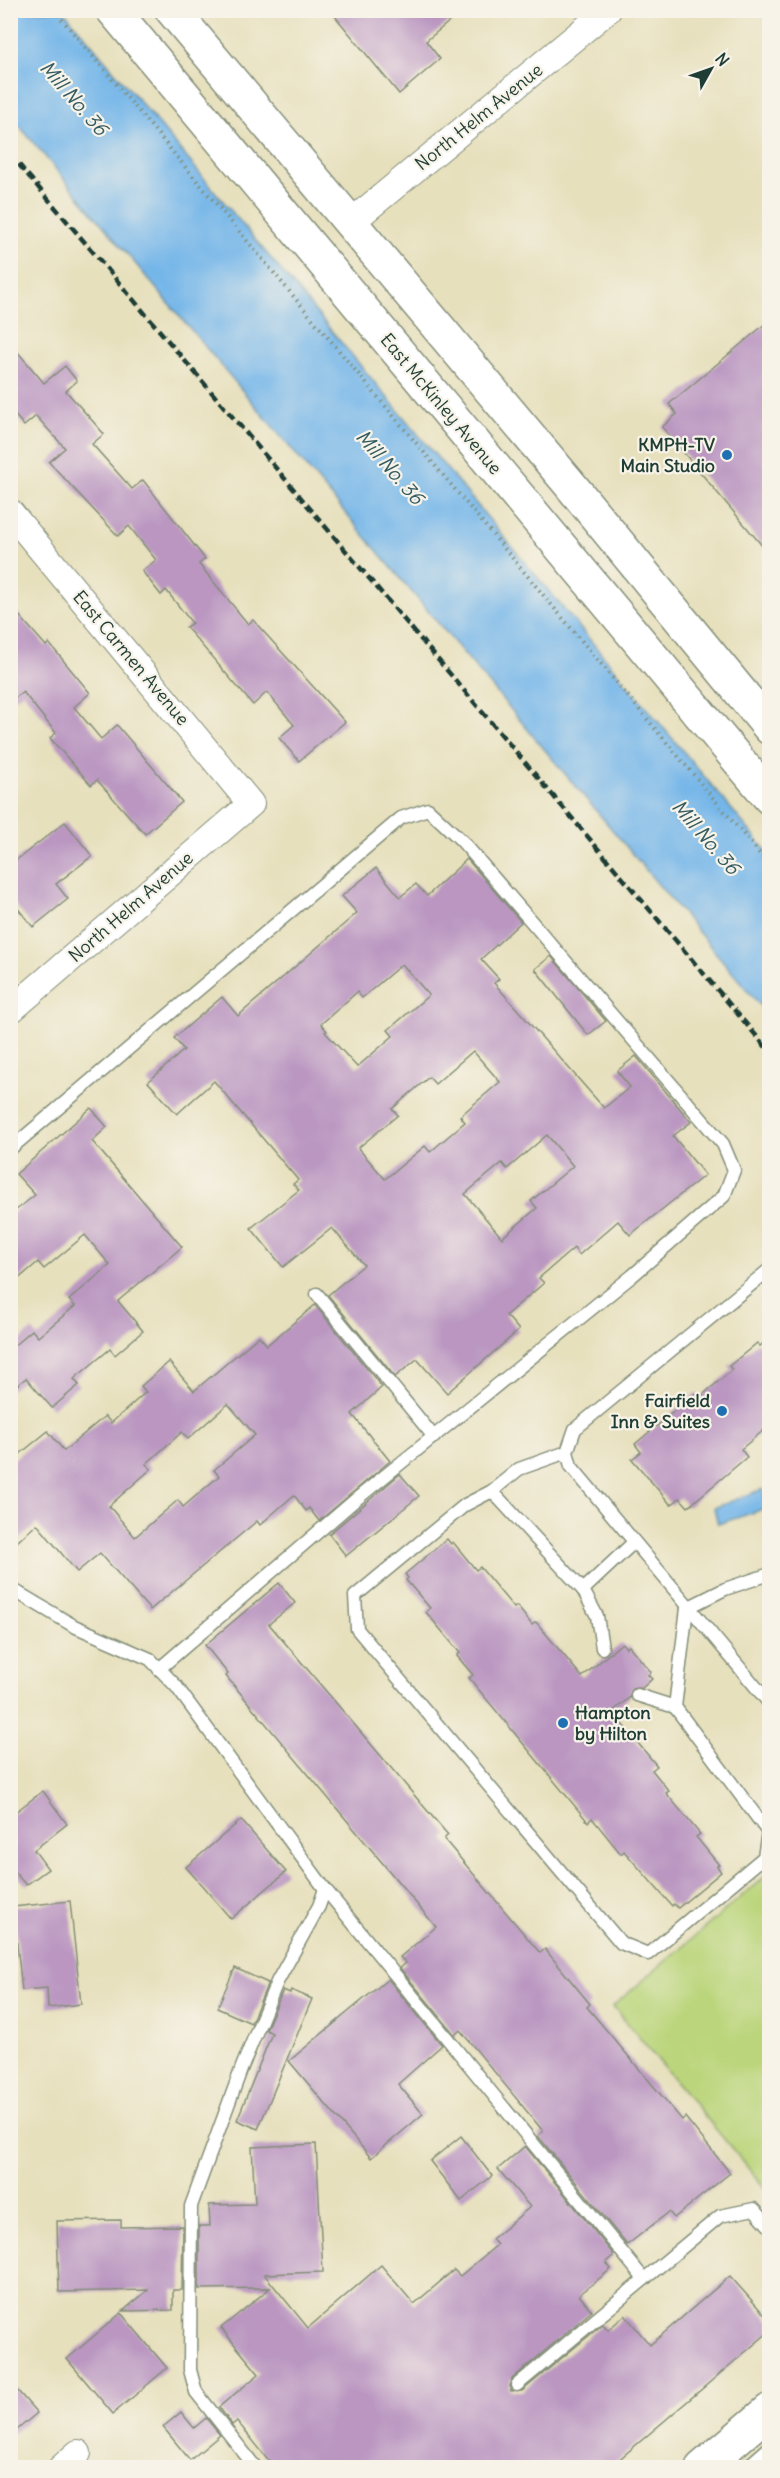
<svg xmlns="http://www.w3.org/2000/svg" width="780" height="2478" font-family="Delius,sans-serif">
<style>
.green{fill:#bbd57b;stroke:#6d8958;stroke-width:1.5}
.water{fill:#75b6e9;stroke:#4a7a8e;stroke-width:1.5}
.building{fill:#ba96c1;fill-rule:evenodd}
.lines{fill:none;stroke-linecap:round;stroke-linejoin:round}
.service-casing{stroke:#838e78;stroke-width:15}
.minor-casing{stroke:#838e78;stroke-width:28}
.primary-casing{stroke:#838e78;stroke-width:36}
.path{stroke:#838e78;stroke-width:4;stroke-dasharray:1.5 4.5;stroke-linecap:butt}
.service{stroke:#fff;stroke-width:12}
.minor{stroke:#fff;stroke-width:26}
.primary{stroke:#fff;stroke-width:33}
.rail{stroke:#1f3d34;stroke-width:4.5;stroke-dasharray:9 4.5;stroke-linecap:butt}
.poi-dot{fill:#1f6fb2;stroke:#f7f3e8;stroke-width:2}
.labels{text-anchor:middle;stroke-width:4.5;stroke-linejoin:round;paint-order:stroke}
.street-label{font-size:18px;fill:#1f3d34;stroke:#f7f3e8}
.poi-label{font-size:18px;font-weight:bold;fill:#1f3d34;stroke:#f7f3e8;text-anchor:end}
.water-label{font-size:20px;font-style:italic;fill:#345b61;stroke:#f7f3e8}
</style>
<rect width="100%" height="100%" fill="#f7f3e8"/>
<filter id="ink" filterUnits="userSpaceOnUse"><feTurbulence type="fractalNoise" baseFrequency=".0167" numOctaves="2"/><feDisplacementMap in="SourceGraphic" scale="12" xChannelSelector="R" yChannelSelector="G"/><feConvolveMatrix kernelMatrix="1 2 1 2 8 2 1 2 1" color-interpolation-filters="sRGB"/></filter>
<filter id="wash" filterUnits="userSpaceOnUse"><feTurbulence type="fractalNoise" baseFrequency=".008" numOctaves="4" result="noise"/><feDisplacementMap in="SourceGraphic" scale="24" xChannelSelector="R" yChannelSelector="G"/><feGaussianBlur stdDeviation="1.35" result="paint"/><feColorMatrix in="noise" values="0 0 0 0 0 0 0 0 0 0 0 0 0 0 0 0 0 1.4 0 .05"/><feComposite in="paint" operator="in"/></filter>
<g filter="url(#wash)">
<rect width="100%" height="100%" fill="#e7e0bd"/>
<path class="green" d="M769,1873v320l-156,-187z"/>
<g class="water">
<path d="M10,11h54l705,843v162l-758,-900z"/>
<path d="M763,1489l4,19 -49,16 -4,-16z"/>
</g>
<g id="blocks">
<g class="building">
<path d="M330,10h133l-37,31 14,18 -41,35z"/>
<path d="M770,320v235l-108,-128 15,-13 -8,-10z"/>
<path d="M10,343l34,40 21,-17 12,15 -11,10 38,43 -12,10 40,45 11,-9 62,79 -6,5 49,60 5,-4 92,102 -46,39 -20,-23 15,-13 -27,-33 -14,13 -67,-78 6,-4 -26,-33 -5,5 -19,-24 14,-11 -27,-34 -11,10 -69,-74 16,-14 -29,-32 -12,10 -14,-17z"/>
<path d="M10,605l36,41 3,-3 41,50 -16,14 27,32 16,-14 65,77 -37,32 -48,-54 -6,5 -41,-47 6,-5 -33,-41 -13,10z"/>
<path d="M65,822l27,34 -36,28 12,15 -35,28 -23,-28v-34z"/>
<path d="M467,859l54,63 -40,37 18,20 -5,4 110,125 26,-21 -13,-16 19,-15 55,66 -18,14 32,39 -75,60 -12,-14 -39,34 -5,-7 -35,30 5,5 -38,32 13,15 -72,63 -30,-34 -22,18 -67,-82 36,-30 -32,-37 -49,39 -32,-39 48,-38 -6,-6 5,-4 -84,-99 -37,33 -29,-32 36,-32 -10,-12 48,-41 16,19 119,-103 -15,-17 34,-28 24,29 16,-13 11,12zM402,964l27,31 -41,35 5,6 -36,31 -32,-35 2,-1 -6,-7 36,-32 5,6zM473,1051l27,31 -40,34 5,6 -35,30 -5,-6 -40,33 -27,-31 40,-33 -6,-6 37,-32 6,7zM547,1135l26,31 -42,35 6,7 -35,30 -37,-44 37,-31 5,6z"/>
<path d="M551,956l55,65 -18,14 -53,-66z"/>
<path d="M91,1108l16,19 -15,14 90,106 -64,54 25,30 -28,24 -5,-6 -36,30 5,6 -27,23 -26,-30 -16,13v-42l22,-19 6,7 37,-31 -6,-6 41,-35 -25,-30 -41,34 -6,-7 -28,24v-71l25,-20 -19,-21z"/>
<path d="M315,1305l67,82 -30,27 38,47 -71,60 -10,-13 -3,3 -12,-16 -34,30 -3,-4 -107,89 -50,-57 -23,19 -40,-48 -27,24v-86l38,-31 16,20 41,-35 6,7 35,-31 -5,-6 28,-24 25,29 65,-55 8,9zM228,1404l27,31 -41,35 5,6 -36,31 -5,-7 -43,37 -26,-31 42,-37 -5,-5 36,-32 6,7z"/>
<path d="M770,1338v87l-29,24 6,8 -59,50 -8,-9 -9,7 -39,-46 9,-7 -6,-8 61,-51 4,4 32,-27 -3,-4 28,-23 3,3z"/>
<path d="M400,1474l19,22 -73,60 -17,-22z"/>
<path d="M447,1539l4,5 2,-2 23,28 4,-3 34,41 3,-2 15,19 4,-3 46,55 40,-34 4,5 3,-2 22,26 -3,3 4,4 -10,9 -10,1 -3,9 -17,14 45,54 -5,4 17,21 -3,2 34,41 -4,3 23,28 -2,1 4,6 -43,36 -4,-4 -2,2 -48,-55 -3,3 -29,-36 -4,4 -119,-144 4,-3 -16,-19 3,-3 -34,-41 4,-4 -24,-28 2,-2 -3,-4z"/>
<path d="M279,1583l16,20 -26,21 179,211 -4,4 96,114 5,-4 45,55 -3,3 95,113 3,-3 45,56 -56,45 -5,-6 -42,33 -89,-109 5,-5 -83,-101 -5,5 -55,-67 6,-5 -6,-6 36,-30 -210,-251 2,-2 -23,-29z"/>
<path d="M43,1791l24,33 -33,26 14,19 -22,16 -16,-18v-51z"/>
<path d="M241,1820l45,52 -55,47 -45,-52z"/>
<path d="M70,1901l11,103 -33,4 -1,-20 -25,2 -9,-83z"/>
<path d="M235,1968l33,15 -17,40 -34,-15z"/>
<path d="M388,1979l54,66 -44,39 25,30 -52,44 -82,-97z"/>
<path d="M283,1990l7,3 1,-3 21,9 -54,130 -21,-9 35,-87 -6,-3z"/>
<path d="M461,2136l31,40 -31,25 -31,-40z"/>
<path d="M316,2144l7,128 -59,2 44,54 73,-63 33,39 40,-34 6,6 37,-31 -5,-6 38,-32 -32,-38 27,-23 89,109 -8,7 5,7 -32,26 13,16 -80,68 -3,7 2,5h11l81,-67 5,6 17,-15 25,30 80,-69 40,45v10l-161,137h-334l-38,-47 -5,4 -13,-18 40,-33 -38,-46 49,-40 -71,1v-63h11l-1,-21 46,-1 -3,-57z"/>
<path d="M121,2220v7l62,-1 -1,64h-9v20l-50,1 25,-21 -89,2 -2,-71z"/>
<path d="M121,2313l46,55 -54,46 -46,-55z"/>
<path d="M10,2382l27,31 -27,23z"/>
<path d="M181,2412l13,16 12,-10 14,17 -30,25 -27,-33z"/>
</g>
</g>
</g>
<g filter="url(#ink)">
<use href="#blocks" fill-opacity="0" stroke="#838e78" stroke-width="1.5"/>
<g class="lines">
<g class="service-casing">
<g id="service">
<path d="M10,1149l391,-331 27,-9 34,32 261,303 11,26 -10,26 -92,80 -278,225 -195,168"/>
<path d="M770,1269l-195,160 -8,23 4,14 199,238"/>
<path d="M317,1294l117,143"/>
<path d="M567,1452l-48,17 -27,22 -27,14 -110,91 2,33 264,314 27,11 116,-97 4,-25 -93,-125 12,-99"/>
<path d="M492,1491l91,99 50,-47"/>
<path d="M10,1588l64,38 76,33 26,27 149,203 -6,17 -42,76 -35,85 -51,139 -1,164 6,22 60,76"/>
<path d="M583,1590l14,26 5,32"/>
<path d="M687,1608l38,-19 45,-15"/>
<path d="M637,1695l38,12"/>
<path d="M325,1889l319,390"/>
<path d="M517,2385l203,-169 34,-7 16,18"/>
<path d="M746,2468l24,-21"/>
</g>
</g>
<g class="minor-casing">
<g id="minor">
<path d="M350,223l258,-213"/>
<path d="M10,512l241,292 -241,207"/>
<path d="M61,2468l17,-15"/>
</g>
</g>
<g class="primary-casing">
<g id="primary">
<path d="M113,10l657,788"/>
<path d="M172,10l396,472 202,246"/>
<path d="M702,2468l68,-58"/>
</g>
</g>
<path class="path" d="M54,10l716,856"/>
<use href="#service" class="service"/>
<use href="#minor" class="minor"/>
<use href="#primary" class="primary"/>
<path class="rail" d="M10,154l760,898"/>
</g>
</g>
<g class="poi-dot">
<circle cx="727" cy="455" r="6"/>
<circle cx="722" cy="1411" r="6"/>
<circle cx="563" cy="1723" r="6"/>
</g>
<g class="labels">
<g class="street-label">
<text transform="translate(479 117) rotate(-39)" y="6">North Helm Avenue</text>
<text transform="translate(441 404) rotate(50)" y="6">East McKinley Avenue</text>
<text transform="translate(131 658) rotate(50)" y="6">East Carmen Avenue</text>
<text transform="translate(131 907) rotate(-41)" y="6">North Helm Avenue</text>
</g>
<g class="poi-label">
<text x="715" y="451">KMPH-TV<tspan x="715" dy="21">Main Studio</tspan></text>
<text x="710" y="1407">Fairfield<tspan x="710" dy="21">Inn &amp; Suites</tspan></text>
<text x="575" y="1719" text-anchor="start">Hampton<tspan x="575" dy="21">by Hilton</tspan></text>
</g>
<g class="water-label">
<text transform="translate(74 98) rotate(49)" y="7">Mill No. 36</text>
<text transform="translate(390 467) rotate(49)" y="7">Mill No. 36</text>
<text transform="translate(706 837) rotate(49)" y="7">Mill No. 36</text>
</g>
</g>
<rect width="780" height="2478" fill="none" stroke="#f7f3e8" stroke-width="36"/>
<g transform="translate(711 69) rotate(50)" stroke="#f7f3e8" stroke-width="4.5" paint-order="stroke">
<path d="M0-4.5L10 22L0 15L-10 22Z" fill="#1f3d34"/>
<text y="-9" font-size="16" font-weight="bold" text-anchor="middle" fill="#1f3d34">N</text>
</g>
</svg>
